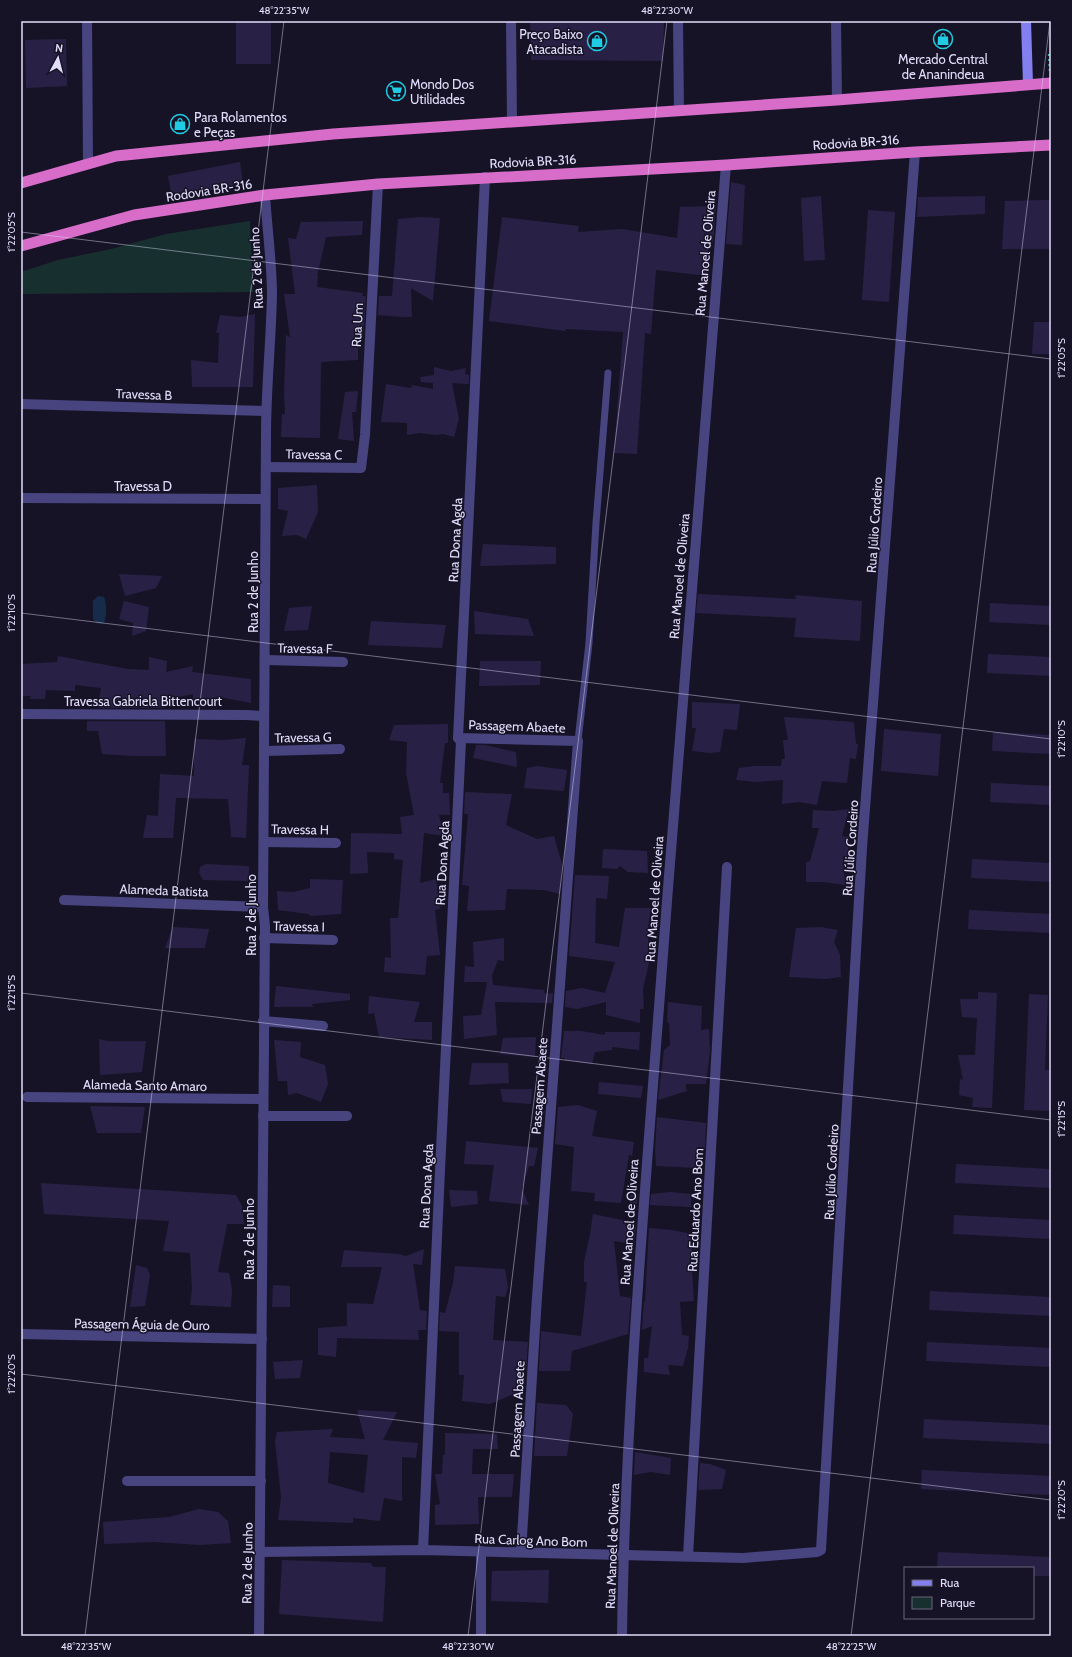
<svg xmlns="http://www.w3.org/2000/svg" width="1072" height="1657" font-family="Cabin,sans-serif">
<style>
.green{fill:#17302f}
.water{fill:#172b4b}
.building{fill:#292145;fill-rule:evenodd}
.lines{fill:none;stroke-linecap:round;stroke-linejoin:round}
.path{stroke:#3faca8;stroke-width:2.5;stroke-dasharray:2 3;stroke-linecap:butt}
.service{stroke:#474480;stroke-width:7}
.minor{stroke:#474480;stroke-width:10}
.tertiary{stroke:#474480;stroke-width:10}
.secondary{stroke:#847fef;stroke-width:10}
.trunk{stroke:#d76cc9;stroke-width:11}
.ticks{fill:none;stroke:#e1ddfb;stroke-width:1;stroke-opacity:0.45}
.labels{text-anchor:middle;stroke-width:3;stroke-linejoin:round;paint-order:stroke}
.poi-label{font-size:13px;fill:#e1ddfb;stroke:#171326;text-anchor:start}
.street-label{font-size:13px;fill:#e1ddfb;stroke:#171326}
.neatline{fill:none;stroke:#e1ddfb;stroke-width:1.5}
.ticks-label{font-size:10px;text-anchor:middle;fill:#e1ddfb}
</style>
<rect width="100%" height="100%" fill="#171326"/>
<path class="green" d="M250,221l3,71 -232,2v-22l37,-12 53,-11 55,-15z"/>
<path class="water" d="M98,596l6,1c3,6 3,23 -1,27l-7,-1 -3,-4v-18z"/>
<g class="building">
<rect x="236" y="21" width="35" height="43"/>
<path d="M530,21h134l-1,40 -132,-1z"/>
<path d="M66,39l1,47 -41,2 -1,-48z"/>
<path d="M240,162l3,22 -71,13 -4,-21z"/>
<path d="M731,182l14,3 -3,60 -16,-1z"/>
<path d="M821,196l4,64 -21,1 -3,-63z"/>
<path d="M985,196v18l-68,3 1,-20z"/>
<path d="M1042,200h9v49h-49l3,-48z"/>
<path d="M716,206l-3,36h-4l-1,34 -52,-6 -5,64 -6,-1 -8,121 -23,-1 9,-121 -57,-3 -1,2 -76,-10 13,-104 77,9 -1,6 44,-3 55,9 3,-31z"/>
<path d="M868,210l27,2 -6,90 -27,-2z"/>
<path d="M420,217l20,1 -7,83 -22,-13 1,29h-11l-23,-2 1,-19h13l6,-77z"/>
<path d="M363,221l-1,14 -36,2 -9,39h1l-1,11 46,6 -1,3h4l-2,32 -2,13h-4v19l-37,2 -1,76 -39,-1 1,-23h3l-1,-20 2,-59 4,2 -6,-43h11l-7,-56 8,1 5,-17z"/>
<path d="M255,314l-2,73h-61l-1,-27 27,3 1,-30h-3l4,-18 20,2z"/>
<path d="M1034,322h17v32h-19z"/>
<path d="M434,367l17,4 15,-3 -1,6 4,1v9l-17,-1 7,36 -5,18 -11,-3 -8,1 -15,-2 -13,2v-12l-26,-1 5,-38 25,4 1,-3 21,4v-6l-12,-1 -1,-5 14,-2z"/>
<path d="M358,391l-2,21h-4l2,29 -16,-2 7,-47z"/>
<path d="M317,485l1,27 -12,27 -9,-4 -15,1 6,-25 -10,-2v-21z"/>
<path d="M483,544l73,3v17l-76,2z"/>
<path d="M119,574l43,2 -6,12 -31,8z"/>
<path d="M698,594l98,5 -1,-4 67,6 -2,40 -66,-4 2,-19 -100,-5z"/>
<path d="M124,601l25,6 -3,24 -14,5 1,-13 -14,-4z"/>
<path d="M990,603l61,3v19l-62,-3z"/>
<path d="M312,606l-4,24 -24,1 5,-23z"/>
<path d="M474,611l54,8 6,17 -59,-2z"/>
<path d="M371,621l75,4 -4,23 -74,-3z"/>
<path d="M988,654l63,3v19l-64,-3z"/>
<path d="M58,656l70,13 21,1v-13l18,4 -1,11 27,-6 -1,6 59,7v24l-32,-6 -26,3v-6l-28,6v8h-67l3,-20 -26,-3v6l-29,-1 -1,9h-15l1,-3h-10v-32l36,-2z"/>
<path d="M480,661h61l-1,24 -61,1z"/>
<path d="M692,702l48,2 -3,26 -13,-1 -4,23 -11,1 -17,-2 4,-23h-4z"/>
<path d="M784,717l70,5 2,22h2l-2,15 -6,-1 -3,25 -25,-2 -5,24 -18,-3 -17,2 1,-24 -27,2 -20,-2 3,-12 15,-2h27l1,-7h3l-2,-19h5z"/>
<path d="M87,721h78l1,35h-33l-31,-2 -4,-23h-11z"/>
<path d="M448,724v19h-3l-5,40h3v10h6l1,22h-11l5,21 -20,-3 -4,50 16,-4 4,30 -5,1 5,45 -13,1 -2,19 -41,-3 1,-15 6,1 -1,-40h8l5,-58 -9,-1v-6l-27,-1 1,21 -18,1 1,-41 51,1 -2,-17 14,-2 -8,-42 1,-31 -18,-2 5,-15z"/>
<path d="M884,729l57,5 -3,42 -57,-5z"/>
<path d="M993,732l58,3v19l-59,-3z"/>
<path d="M246,738l-4,27h7l-3,73 -15,-1 -3,-38 -52,-1 -3,40h-30l4,-23 11,1 2,-42 34,2v-37l29,1z"/>
<path d="M476,745h9l31,7 1,15 -44,-9z"/>
<path d="M537,766l30,4 -3,21 -40,-3 3,-20z"/>
<path d="M991,783l60,3v19l-61,-3z"/>
<path d="M465,792l47,2 -6,31 31,14 17,-3 8,28 -2,30 -16,-4 -37,-1 -2,21 -38,1 2,-25 -7,-1 6,-71h-4z"/>
<path d="M849,809l-7,27 7,1 -1,20h-5l2,28 -22,-3h-17v-20l4,-1 9,-33h-7l1,-18 21,1z"/>
<path d="M603,849l44,2 1,22 -20,-1 -8,-6 -3,3 -15,-1z"/>
<path d="M972,859l79,4v19l-80,-4z"/>
<path d="M206,864l43,2v15l-46,-1 -4,-7 1,-6z"/>
<path d="M575,875l34,1 -2,23 -11,-1 -1,45 24,4 6,-39h26l-3,20 1,35 -6,26 1,20h-4v14l-34,-8v-13l-29,7 -12,-2 1,-16 16,-3 23,5 10,-31 -46,-6z"/>
<path d="M310,879l33,1 -2,34 -32,2v-2l-31,-4 -1,-19 16,1 17,-4z"/>
<path d="M969,910l82,4v19l-83,-4z"/>
<path d="M173,927l36,2 -4,19h-40z"/>
<path d="M821,927l17,3 -4,12 6,13 1,22 -15,2 -37,-2 7,-49z"/>
<path d="M504,938v23l-6,-1 -6,15 1,10 51,5 1,4 8,-1 -1,10 -57,-1 2,33 -33,4 -1,-23 18,-1 6,-33h-23l1,-16 9,1 -1,-25z"/>
<path d="M276,986l74,8v6l-38,4 1,3h-39z"/>
<path d="M978,992l19,1 -5,115 -20,-1 1,-9 -14,-3 1,-16 3,1 -5,-25h17l2,-37 -15,-1 -2,-18h18z"/>
<path d="M1029,994l19,1 -3,75h6v41l-27,-1z"/>
<path d="M369,996l51,6 -6,20h18v18l-53,-3 -5,-24 -6,1z"/>
<path d="M668,1002l34,4 -1,24 8,-1 1,22 -4,33h-20v6h4l-32,10 6,-50 6,-5 -1,-22 -2,-1z"/>
<path d="M564,1031h17l24,4v-3h35l-1,18 -27,-3v3l-17,2 -3,12 -28,-4 1,-2h-4z"/>
<path d="M536,1037l-1,20 -35,-3 3,-16z"/>
<path d="M99,1039l8,2h39l-4,31 -42,3z"/>
<path d="M274,1040l27,2 -1,15 25,8 3,19 -7,18 -24,-9 -9,2 -1,-14h-9z"/>
<path d="M472,1063h36l1,20 -40,2z"/>
<path d="M599,1082l44,4 -2,12 -43,-4z"/>
<path d="M500,1089h32l-1,15 -28,-2z"/>
<path d="M578,1105l19,6 -5,25 42,6 -2,14 -3,-1 -8,48 -27,-2 1,-8 -24,-2 3,-44 -19,-3 3,-37z"/>
<path d="M90,1106l55,1 -4,26h-44z"/>
<path d="M657,1117l49,6 -1,25 -8,-1 -1,21 -40,-2 -1,-17z"/>
<path d="M466,1141l72,7 -4,18h-5l-7,23 7,16 -40,-4 5,-36 -30,-1z"/>
<path d="M956,1164l95,5v19l-96,-5z"/>
<path d="M41,1183l195,12 6,11 2,18h-17l-9,48 11,1 3,16 -1,18 -41,-2 2,-16 -2,-36 -27,-2 6,-30 -125,-7z"/>
<path d="M449,1190l28,1 1,13 -27,3z"/>
<path d="M670,1192l21,2v13l-41,-2 1,-11z"/>
<path d="M630,1195h8l-1,9 -7,-1z"/>
<path d="M593,1214l34,7 -2,5 11,1 -2,17 -20,-3 6,55 11,2 -3,36 -56,17 -2,20h-31l2,-40 40,5 6,-54h-3v-20l6,-28z"/>
<path d="M954,1215l97,5v19l-98,-5z"/>
<path d="M649,1228l23,2 20,4v21h-1l3,46 -14,1 2,33 7,1 -1,12 -5,18 -15,-1 2,10 -26,-3v-14h4l4,-32 -10,4 2,-29 1,1z"/>
<path d="M424,1249l-2,16 -9,-1 7,46 7,1 -1,19h-8l1,10 -82,-2 -1,19 -18,-2v-27l29,-2v-23l26,1 9,-37h-41l3,-17 54,4 8,2z"/>
<path d="M136,1265l11,3 3,7 -5,31 -15,1z"/>
<path d="M455,1266l50,3 3,18 -3,10 -9,-1 -3,44 35,2 -2,28h-5v21l-31,13 -28,-3 2,-26h-5v-43l-20,-1 1,-19 5,1 8,-30z"/>
<path d="M273,1285l17,1v21h-18z"/>
<path d="M930,1291l121,6v19l-122,-6z"/>
<path d="M927,1342l124,6v19l-125,-6z"/>
<path d="M303,1360l-3,18 -25,1 -2,-17z"/>
<path d="M537,1403l29,2 7,9 -6,42h-33z"/>
<path d="M357,1410l40,2 -14,28 35,3 -2,15 -14,-1v44l-18,-3 -4,23 -27,-3v5l-75,-3 3,-23 -6,-56 2,-9 56,-3 -3,8 35,2zM330,1452l38,3 -4,38 -36,-10z"/>
<path d="M924,1419l127,6v19l-128,-6z"/>
<path d="M445,1433l52,1 1,15h-25l-1,25h42l-2,23h-34l1,27 -44,1v-20l5,-1 -5,-30h7l1,-19h2z"/>
<path d="M635,1452l36,6 -1,17 -19,-3 -17,3z"/>
<path d="M700,1463l10,1 16,6 -4,19 -24,1z"/>
<path d="M922,1470l129,6v19l-130,-6z"/>
<path d="M199,1509l19,3 10,9 3,22 -31,2 -46,-3 -50,2 -1,-22 66,-5z"/>
<path d="M938,1552l113,5v19h-18v-8h-96z"/>
<path d="M282,1560l89,3 2,4h13l-3,55 -104,-8z"/>
<path d="M549,1570l-1,33 -57,-2 1,-30z"/>
</g>
<g class="lines">
<path class="path" d="M1050,71l-1,-18h2"/>
<path class="service" d="M578,741l11,-98 7,-120 12,-150"/>
<g class="minor">
<path d="M87,21l1,143"/>
<path d="M511,21l1,101"/>
<path d="M678,21l1,90"/>
<path d="M836,21l1,79"/>
<path d="M21,404l245,7"/>
<path d="M266,467l95,1 4,-33 13,-251"/>
<path d="M21,498l244,1"/>
<path d="M266,660l77,2"/>
<path d="M21,714l224,1 19,1"/>
<path d="M458,738l120,3 -41,556 -16,255"/>
<path d="M266,751l74,-2"/>
<path d="M264,842l72,1"/>
<path d="M64,900l199,7"/>
<path d="M264,938l69,2"/>
<path d="M263,1021l60,5"/>
<path d="M27,1097l236,2"/>
<path d="M263,1116h84"/>
<path d="M21,1334l241,5"/>
<path d="M127,1481h134"/>
<path d="M423,1550l17,-380 21,-429 -3,-3 27,-561"/>
<path d="M260,1552l163,-2 320,8 74,-6 4,-2 41,-702 53,-696"/>
<path d="M688,1556l39,-689"/>
<path d="M481,1636v-85"/>
<path d="M622,1636c3,-210 21,-420 37,-629 21,-281 44,-562 67,-842"/>
</g>
<path class="tertiary" d="M259,1636l6,-710 -2,-19c2,-158 3,-315 3,-472 0,-47 5,-93 6,-140 0,-32 -5,-67 -7,-100"/>
<path class="secondary" d="M1026,21l2,63"/>
<g class="trunk">
<path d="M21,183l95,-27 217,-22 504,-34 214,-17"/>
<path d="M21,246l113,-31 131,-20 113,-11 348,-19 189,-13 136,-7"/>
</g>
</g>
<path class="ticks" d="M21,232l1030,127M21,613l1030,126M21,993l1030,127M21,1374l1030,126M85,1636l199,-1615M468,1636l199,-1615M851,1636l199,-1615"/>
<defs>
<g id="shop-ring" transform="scale(1)"><circle r="9.5" fill="#171326" stroke="#20cce4" stroke-width="1.5"/><path d="M-5-2.5h2.3a2.7 3.5 0 0 1 5.4 0H5L5.5 6h-11ZM-1.5-2.5h3a1.5 2.3 0 0 0-3 0Z" fill="#20cce4"/></g>
<g id="supermarket-ring" transform="scale(1)"><circle r="9.5" fill="#171326" stroke="#20cce4" stroke-width="1.5"/><path d="M-6-5.5h2.5l.6 2H6L4.5 2H-2.5L-4.4-4H-6ZM-1.5 3.2a1.3 1.3 0 1 0 .1 0ZM3 3.2a1.3 1.3 0 1 0 .1 0Z" fill="#20cce4"/></g>
</defs>
<g fill-rule="evenodd">
<use href="#shop-ring" x="943" y="39"/>
<use href="#shop-ring" x="597" y="41"/>
<use href="#supermarket-ring" x="396" y="91"/>
<use href="#shop-ring" x="180" y="124"/>
</g>
<g class="labels">
<g class="poi-label">
<text x="583" y="39" text-anchor="end">Preço Baixo<tspan x="583" dy="15">Atacadista</tspan></text>
<text x="943" y="64" text-anchor="middle">Mercado Central<tspan x="943" dy="15">de Ananindeua</tspan></text>
<text x="410" y="89">Mondo Dos<tspan x="410" dy="15">Utilidades</tspan></text>
<text x="194" y="122">Para Rolamentos<tspan x="194" dy="15">e Peças</tspan></text>
</g>
<g class="street-label">
<text transform="translate(856 142) rotate(-4)" y="5">Rodovia BR-316</text>
<text transform="translate(533 161) rotate(-3)" y="5">Rodovia BR-316</text>
<text transform="translate(209 190) rotate(-9)" y="5">Rodovia BR-316</text>
<text transform="translate(705 253) rotate(-85)" y="5">Rua Manoel de Oliveira</text>
<text transform="translate(256 268) rotate(-93)" y="5">Rua 2 de Junho</text>
<text transform="translate(357 325) rotate(-87)" y="5">Rua Um</text>
<text transform="translate(144 394) rotate(2)" y="5">Travessa B</text>
<text transform="translate(314 454) rotate(1)" y="5">Travessa C</text>
<text x="143" y="491">Travessa D</text>
<text transform="translate(874 525) rotate(-86)" y="5">Rua Júlio Cordeiro</text>
<text transform="translate(455 540) rotate(-87)" y="5">Rua Dona Agda</text>
<text transform="translate(679 576) rotate(-85)" y="5">Rua Manoel de Oliveira</text>
<text transform="translate(253 592) rotate(-90)" y="5">Rua 2 de Junho</text>
<text transform="translate(305 648) rotate(1)" y="5">Travessa F</text>
<text x="143" y="706">Travessa Gabriela Bittencourt</text>
<text transform="translate(517 726) rotate(2)" y="5">Passagem Abaete</text>
<text transform="translate(303 737) rotate(-1)" y="5">Travessa G</text>
<text transform="translate(300 829) rotate(1)" y="5">Travessa H</text>
<text transform="translate(850 848) rotate(-86)" y="5">Rua Júlio Cordeiro</text>
<text transform="translate(442 863) rotate(-87)" y="5">Rua Dona Agda</text>
<text transform="translate(164 890) rotate(2)" y="5">Alameda Batista</text>
<text transform="translate(654 899) rotate(-86)" y="5">Rua Manoel de Oliveira</text>
<text transform="translate(251 915) rotate(-90)" y="5">Rua 2 de Junho</text>
<text transform="translate(299 926) rotate(1)" y="5">Travessa I</text>
<text transform="translate(145 1085) rotate(1)" y="5">Alameda Santo Amaro</text>
<text transform="translate(539 1086) rotate(-86)" y="5">Passagem Abaete</text>
<text transform="translate(831 1172) rotate(-87)" y="5">Rua Júlio Cordeiro</text>
<text transform="translate(426 1186) rotate(-87)" y="5">Rua Dona Agda</text>
<text transform="translate(695 1210) rotate(-87)" y="5">Rua Eduardo Ano Bom</text>
<text transform="translate(629 1222) rotate(-86)" y="5">Rua Manoel de Oliveira</text>
<text transform="translate(249 1239) rotate(-90)" y="5">Rua 2 de Junho</text>
<text transform="translate(142 1324) rotate(1)" y="5">Passagem Águia de Ouro</text>
<text transform="translate(517 1409) rotate(-87)" y="5">Passagem Abaete</text>
<text transform="translate(531 1540) rotate(2)" y="5">Rua Carlog Ano Bom</text>
<text transform="translate(612 1546) rotate(-88)" y="5">Rua Manoel de Oliveira</text>
<text transform="translate(247 1563) rotate(-89)" y="5">Rua 2 de Junho</text>
</g>
</g>
<rect width="1072" height="1657" fill="none" stroke="#171326" stroke-width="44"/>
<rect x="904" y="1567" width="130" height="52" fill="#171326" stroke="#68647b"/>
<rect x="912" y="1580" width="20" height="6" fill="#847fef" stroke="#68647b"/>
<text x="940" y="1587" font-size="12" fill="#e1ddfb">Rua</text>
<rect x="912" y="1597" width="20" height="12" fill="#17302f" stroke="#68647b"/>
<text x="940" y="1607" font-size="12" fill="#e1ddfb">Parque</text>
<g transform="translate(58 58) rotate(7)" stroke="#171326" stroke-width="3" paint-order="stroke">
<path d="M0-3L7 15L0 10L-7 15Z" fill="#e1ddfb"/>
<text y="-6" font-size="11" font-weight="bold" text-anchor="middle" fill="#e1ddfb">N</text>
</g>
<rect x="22" y="22" width="1028" height="1613" class="neatline"/>
<g class="ticks-label">
<text x="284" y="14">48°22'35"W</text>
<text x="667" y="14">48°22'30"W</text>
<text transform="translate(11 232) rotate(-90)" y="4">1°22'05"S</text>
<text transform="translate(1061 358) rotate(-90)" y="4">1°22'05"S</text>
<text transform="translate(11 613) rotate(-90)" y="4">1°22'10"S</text>
<text transform="translate(1061 739) rotate(-90)" y="4">1°22'10"S</text>
<text transform="translate(11 993) rotate(-90)" y="4">1°22'15"S</text>
<text transform="translate(1061 1119) rotate(-90)" y="4">1°22'15"S</text>
<text transform="translate(11 1374) rotate(-90)" y="4">1°22'20"S</text>
<text transform="translate(1061 1500) rotate(-90)" y="4">1°22'20"S</text>
<text x="86" y="1650">48°22'35"W</text>
<text x="468" y="1650">48°22'30"W</text>
<text x="851" y="1650">48°22'25"W</text>
</g>
</svg>
